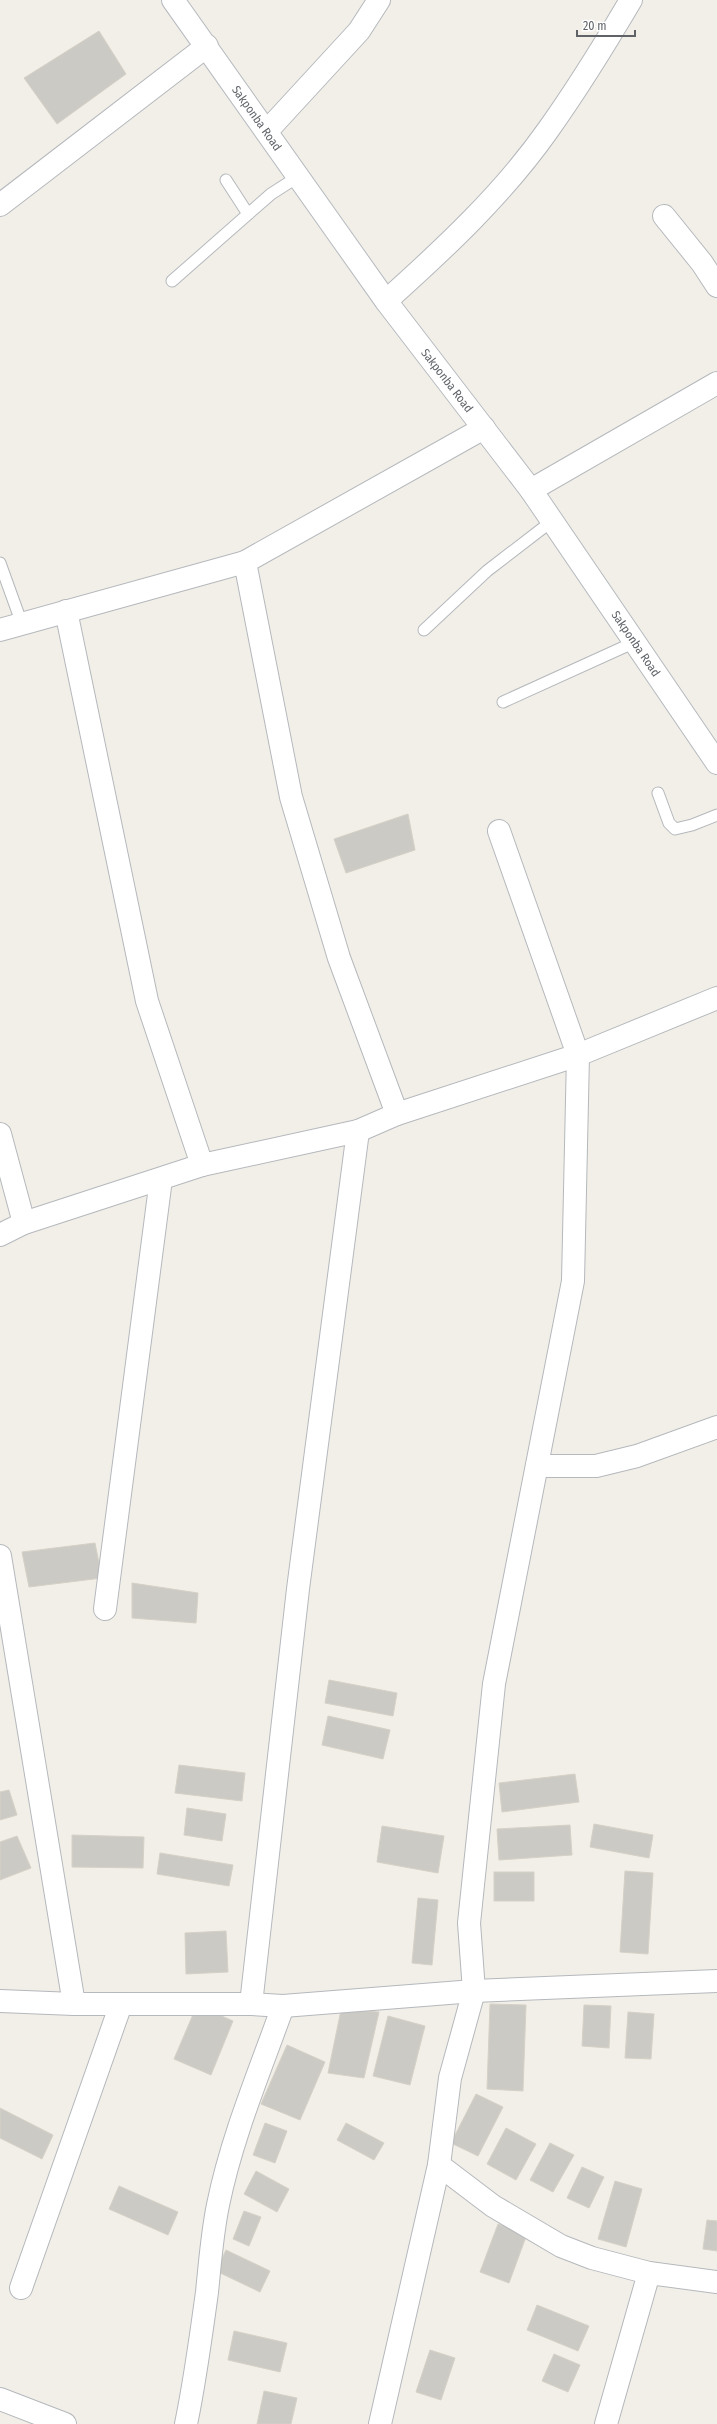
<svg xmlns="http://www.w3.org/2000/svg" width="717" height="2424" font-family="'Fira Sans Condensed',sans-serif">
<style>
.building{fill:#cccac5;stroke:#d6d1c6}
.lines{fill:none;stroke-linecap:round;stroke-linejoin:round}
.lane-casing{stroke:#b5b8bc;stroke-width:13}
.street-casing{stroke:#b5b8bc;stroke-width:24}
.secondary-casing{stroke:#b6babf;stroke-width:24}
.lane{stroke:#fff;stroke-width:11}
.street{stroke:#fff;stroke-width:22}
.secondary{stroke:#fff;stroke-width:22}
.labels{text-anchor:middle;stroke-width:3;stroke-linejoin:round;paint-order:stroke}
.street-label{font-size:12px;fill:#5f6368;stroke:#fff}
</style>
<rect width="100%" height="100%" fill="#f1efe8"/>
<g class="building">
<path d="M99,31l27,43 -69,50 -33,-46z"/>
<path d="M408,814l7,36 -69,23 -12,-34z"/>
<path d="M95,1543l7,35 -73,9 -7,-35z"/>
<path d="M132,1583l66,10 -2,30 -64,-5z"/>
<path d="M329,1680l68,13 -4,23 -68,-13z"/>
<path d="M328,1716l62,14 -7,29 -61,-14z"/>
<path d="M179,1765l66,8 -3,28 -67,-8z"/>
<path d="M575,1774l4,28 -77,10 -3,-29z"/>
<path d="M9,1790l8,25 -17,5v-28z"/>
<path d="M187,1808l39,6 -4,27 -38,-6z"/>
<path d="M594,1824l59,11 -4,23 -59,-11z"/>
<path d="M570,1825l2,30 -73,5 -2,-31z"/>
<path d="M382,1826l62,10 -6,37 -61,-11z"/>
<path d="M72,1835l72,2 -1,31 -71,-1z"/>
<path d="M17,1836l14,32 -31,12v-38z"/>
<path d="M160,1853l73,12 -4,21 -72,-12z"/>
<path d="M625,1871l28,2 -5,81 -28,-2z"/>
<rect x="494" y="1872" width="40" height="29"/>
<path d="M418,1898l20,2 -6,65 -20,-2z"/>
<path d="M226,1931l2,41 -42,2 -1,-41z"/>
<path d="M490,2004l36,1 -3,86 -36,-2z"/>
<path d="M197,2005l36,16 -22,54 -37,-16z"/>
<path d="M584,2005l27,1 -2,42 -27,-2z"/>
<path d="M341,2010l38,2 -15,66 -36,-5z"/>
<path d="M628,2012l26,2 -3,45 -26,-1z"/>
<path d="M388,2016l37,10 -15,59 -37,-9z"/>
<path d="M287,2045l38,17 -25,58 -39,-16z"/>
<path d="M476,2094l27,13 -25,49 -27,-13z"/>
<path d="M0,2108l53,27 -11,24 -42,-21z"/>
<path d="M265,2123l22,8 -12,32 -22,-8z"/>
<path d="M346,2123l38,20 -10,17 -37,-20z"/>
<path d="M506,2128l30,16 -20,36 -29,-16z"/>
<path d="M550,2143l24,12 -21,37 -23,-12z"/>
<path d="M582,2167l22,10 -15,31 -22,-10z"/>
<path d="M256,2171l33,18 -12,23 -33,-18z"/>
<path d="M615,2181l27,8 -16,58 -28,-8z"/>
<path d="M119,2186l59,26 -10,23 -59,-26z"/>
<path d="M244,2211l17,6 -12,29 -16,-7z"/>
<path d="M707,2220l10,1v30l-14,-2z"/>
<path d="M498,2224l29,10 -18,49 -29,-11z"/>
<path d="M226,2250l44,21 -10,21 -44,-21z"/>
<path d="M537,2305l52,21 -11,25 -51,-21z"/>
<path d="M234,2331l53,12 -7,29 -52,-12z"/>
<path d="M430,2350l25,8 -14,42 -25,-8z"/>
<path d="M554,2354l26,11 -12,27 -26,-11z"/>
<path d="M264,2391l33,7 -6,26h-34z"/>
</g>
<g class="lines">
<g class="lane-casing">
<g id="lane">
<path d="M226,180l22,34"/>
<path d="M172,281l99,-87 28,-18"/>
<path d="M0,563l22,61"/>
<path d="M424,630l63,-59 65,-50"/>
<path d="M503,702l132,-60"/>
<path d="M658,793l11,30 6,6 17,-4 25,-10"/>
</g>
</g>
<g class="street-casing">
<g id="street">
<path d="M267,131l92,-100 20,-31"/>
<path d="M0,205l207,-159"/>
<path d="M664,216l38,47 15,23"/>
<path d="M386,301c58,-52 117,-107 162,-171 30,-42 57,-86 83,-130"/>
<path d="M531,490l186,-107"/>
<path d="M245,562l46,235 48,161 58,156"/>
<path d="M66,611l81,390 55,164"/>
<path d="M0,630l245,-68 239,-134"/>
<path d="M0,1134l24,89"/>
<path d="M0,1235l24,-12 178,-58 156,-34 39,-17 181,-59 139,-57"/>
<path d="M537,1466h59l41,-10 80,-29"/>
<path d="M0,1556l74,448"/>
<path d="M105,1609l56,-430"/>
<path d="M0,2001l74,3h177l32,2 191,-15 243,-10"/>
<path d="M251,2004l47,-415 60,-458"/>
<path d="M439,2165l54,41 68,40 31,12 57,15 68,9"/>
<path d="M21,2288l100,-284"/>
<path d="M0,2399l65,25"/>
<path d="M186,2424c9,-43 15,-88 21,-132 3,-29 5,-58 11,-87 14,-69 42,-134 65,-199"/>
<path d="M380,2424l59,-259 11,-87 24,-87 -5,-68 25,-239 79,-403 5,-226 -79,-224"/>
<path d="M606,2424l43,-151"/>
</g>
</g>
<g class="secondary-casing">
<g id="secondary">
<path id="s1" d="M173,0l213,301 145,189 186,273"/>
</g>
</g>
<use href="#lane" class="lane"/>
<use href="#street" class="street"/>
<use href="#secondary" class="secondary"/>
</g>
<g class="labels">
<g class="street-label">
<text dy="4" stroke="none"><textPath href="#s1" startOffset="145">Sakponba Road</textPath></text>
<text dy="4" stroke="none"><textPath href="#s1" startOffset="469">Sakponba Road</textPath></text>
<text dy="4" stroke="none"><textPath href="#s1" startOffset="793">Sakponba Road</textPath></text>
</g>
</g>
<path d="M577 30v6h58v-6" fill="none" stroke="#5f6368" stroke-width="2"/>
<text x="583" y="30" font-size="12" fill="#5f6368" stroke="#ffffff" stroke-width="3" paint-order="stroke">20 m</text>
</svg>
